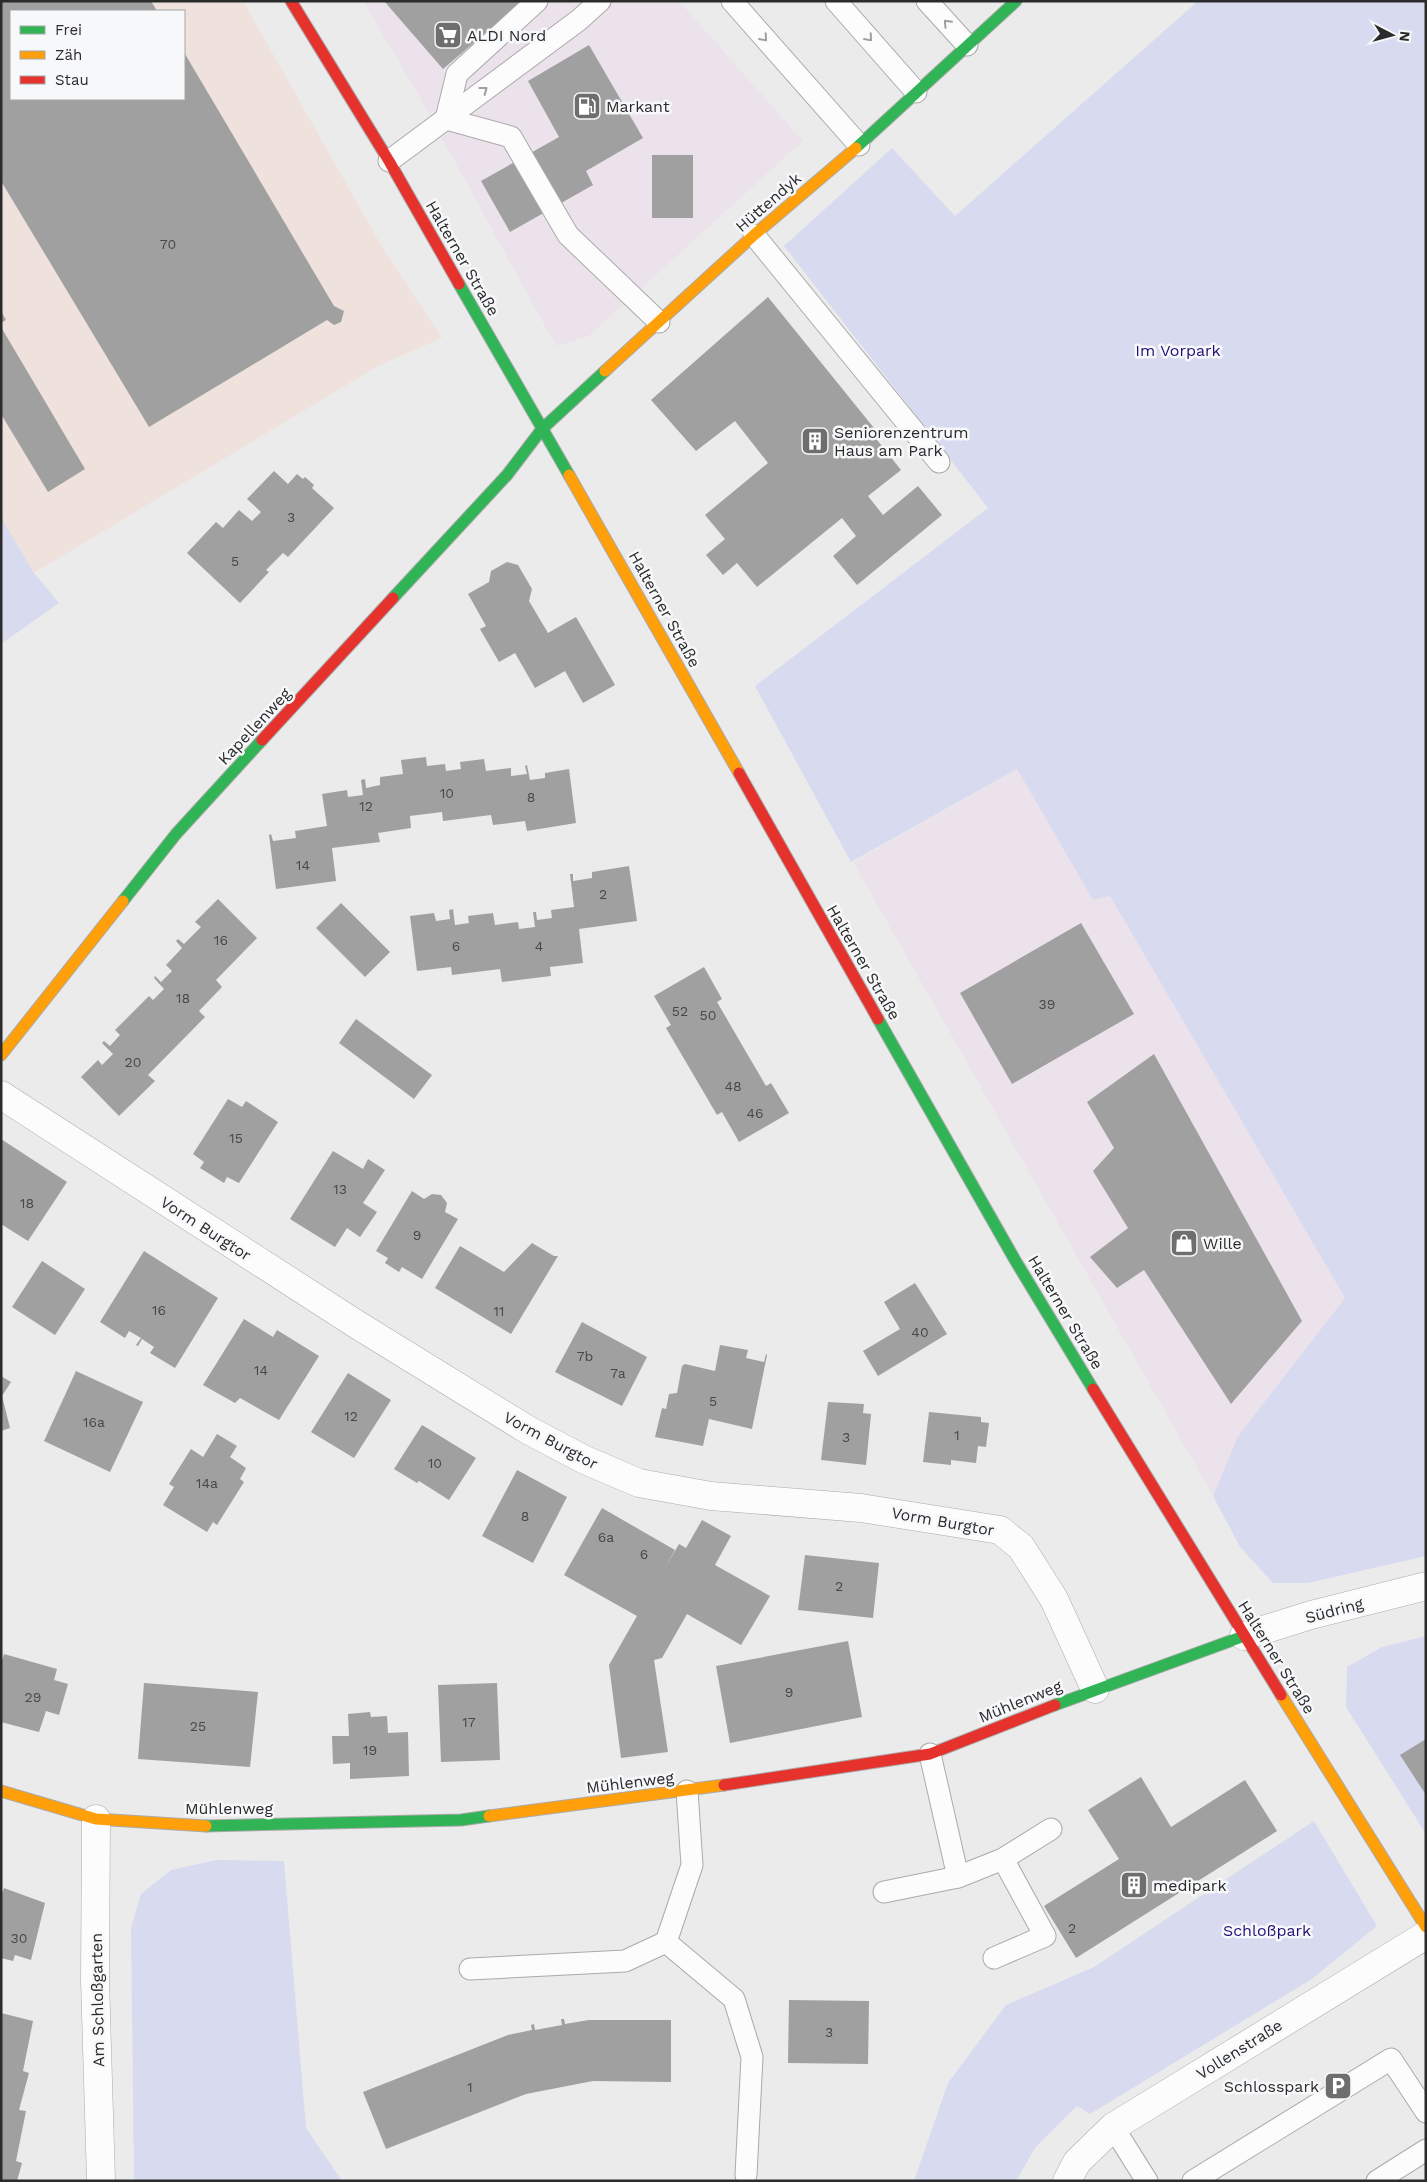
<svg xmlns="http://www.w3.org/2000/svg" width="1427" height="2182" font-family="'Work Sans',sans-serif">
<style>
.commercial{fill:#ece2eb}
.industrial{fill:#efe2dd;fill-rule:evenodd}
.green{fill:#d8dbef}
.building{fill:#a0a0a1}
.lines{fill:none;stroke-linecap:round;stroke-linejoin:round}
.lane-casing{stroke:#aaaaab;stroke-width:23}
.street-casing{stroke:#aaaaab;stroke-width:29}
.fast-casing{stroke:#aaaaab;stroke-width:13}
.slow-casing{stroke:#aaaaab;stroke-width:13}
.jam-casing{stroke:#aaaaab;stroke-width:13}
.lane{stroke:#fcfcfc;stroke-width:21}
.street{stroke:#fcfcfc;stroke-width:28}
.fast{stroke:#30b455;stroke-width:11}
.slow{stroke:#ff9f0a;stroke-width:11}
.jam{stroke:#e5322d;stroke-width:11}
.oneway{stroke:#9e9e9e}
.labels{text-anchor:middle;stroke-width:5;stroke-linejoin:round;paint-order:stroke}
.number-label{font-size:14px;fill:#484849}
.poi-label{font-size:16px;fill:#2b2b2c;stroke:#f7f8fa;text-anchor:start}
.street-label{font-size:16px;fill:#2b2b2c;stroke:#f7f8fa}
.park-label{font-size:16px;fill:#220e76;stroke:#f7f8fa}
</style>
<rect width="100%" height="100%" fill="#ebebec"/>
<g class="commercial">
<path d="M363,1h316l124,140 -214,195 -33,10 -141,-257z"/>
<path d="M1018,769l75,131 17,-4 235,402 -107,138 -25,60 -360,-634z"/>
</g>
<path class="industrial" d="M1,1h242l138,244 61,93 -64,28 -344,207 -33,-56zM11,11h173v88h-173z"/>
<g class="green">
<path d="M1198,1h228v1555l-118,27h-35l-33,-36 -27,-51 25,-60 107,-138 -235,-402 -17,4 -76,-131 -166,93 -96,-176 233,-178 -204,-262 108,-98 63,68z"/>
<path d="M1,517l33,56 25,30 -58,41z"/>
<path d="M1426,1636v198l-80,-127 1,-40 35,-20z"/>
<path d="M1314,1821l63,105 -65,53 -222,135 -13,-8 -42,42 -19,33h-102l34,-98 58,-78 88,-38z"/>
<path d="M216,1860l68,1 22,267 36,53h-208l-3,-253 10,-34 30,-24z"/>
</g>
<g class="building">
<path d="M1,1h150l6,10h-146v88h173l1,-45 149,252 10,5 -3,11 -7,3 -7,-5 -178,107 -148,-246z"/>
<path d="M384,1h139l-80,68z"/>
<path d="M589,45l54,93 -57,33 7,14 -83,47 -29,-51 78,-44 -31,-56z"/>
<rect x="652" y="155" width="41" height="63"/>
<path d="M768,297l106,131 -4,3 31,39 -33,26 15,19 35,-29 24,29 -85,70 -24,-29 23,-20 -14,-18 -85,69 -20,-24 -14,12 -17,-20 19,-16 -20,-24 63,-52 -33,-42 -39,30 -45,-51z"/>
<path d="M1,311l5,9 -5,3z"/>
<path d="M1,327l84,142 -37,23 -47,-78z"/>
<path d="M274,471l14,13 9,-10 6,5 2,-2 9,8 -2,3 22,20 -46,49 -5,-4 -17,17 3,2 -29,31 -53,-50 29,-31 7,6 16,-18 13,11 9,-9 -14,-13z"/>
<path d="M507,562l11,3 14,24 -3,12 19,32 28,-16 39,68 -32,18 -18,-32 -30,17 -20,-35 -16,9 -19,-33 6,-3 -18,-32 21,-12 2,-11z"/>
<path d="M426,757l1,9 18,-2 1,7 15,-2 -1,-7 24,-3 2,12 25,-3v8l16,-2 -2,-8 2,-1 3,15 15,-2v-5l24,-4 7,54 -49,8 -2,-10 -32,4 -2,-10 -48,6 -1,-9 -32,4 1,12 -33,5 2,9 -48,6 4,33 -60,8 -7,-54 2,-1 2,7 23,-3 -1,-7 32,-5 -5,-32 25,-4 1,7 15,-2 -2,-15 4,-1 1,9 14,-3v-8l23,-3 -2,-14z"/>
<path d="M629,866l8,55 -58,8 4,34 -33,4 1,9 -49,6 -2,-13 -48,6 -1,-8 -34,4 -7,-55 24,-3 2,8 14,-2 -1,-9 4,-1 2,16 14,-2 -1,-7 25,-3 2,12 23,-3 1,7 16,-2 -2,-15h3l1,8 15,-2 -1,-8 23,-3 -4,-33h3v7l19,-3v-6z"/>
<path d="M218,899l39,39 -41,42 6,7 -23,24 6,6 -57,58 7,6 -36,35 -38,-39 17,-17 4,5 11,-11 -11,-11 2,-2 6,5 10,-11 -5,-5 34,-34 4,4 11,-11 -10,-11 1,-2 6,6 11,-11 -6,-6 16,-17 -6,-7 2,-2 6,5 17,-17 -6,-5z"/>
<path d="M341,903l49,49 -25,25 -49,-49z"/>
<path d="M1081,923l53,91 -122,70 -52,-91z"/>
<path d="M704,967l18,32 -5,3 32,55 17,29 5,-3 18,30 -50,29 -17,-30 -5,3 -51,-87 5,-3 -17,-29z"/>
<path d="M356,1019l76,56 -18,24 -75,-56z"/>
<path d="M1154,1054l148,267 -71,83 -87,-134 -27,18 -27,-31 38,-29 -35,-57 21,-23 -27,-46z"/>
<path d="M228,1099l14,8 4,-6 32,21 -39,61 -12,-6 -3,6 -24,-15 4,-6 -11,-8z"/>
<path d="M1,1139l66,43 -39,59 -27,-17z"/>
<path d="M333,1151l30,18 5,-10 17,11 -22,33 14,9 -17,25 -13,-9 -12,19 -45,-28z"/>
<path d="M412,1191l12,8 8,-5 9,1 6,8 -2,9 13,7 -36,60 -20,-12 -3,5 -14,-9 3,-5 -12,-7z"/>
<path d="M532,1243l22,13h4l-47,78 -76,-46 25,-42 44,26z"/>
<path d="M144,1251l74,47 -43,70 -25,-15 4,-6 -12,-8 -4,7 -2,-1 5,-7 -12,-7 -4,7 -25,-16z"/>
<path d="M42,1261l43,28 -30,46 -43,-28z"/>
<path d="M915,1283l32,51 -69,42 -15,-25 37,-22 -16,-27z"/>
<path d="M244,1319l29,18 4,-7 42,26 -40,64 -39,-22 -5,5 -32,-18z"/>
<path d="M582,1322l65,35 -25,49 -67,-34z"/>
<path d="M720,1345l28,5 -2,8 18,4 2,-8 1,1 -15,74 -43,-10 -6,27 -48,-9 7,-29 4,1 3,-15 8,-1 5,-27 3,-2 30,7z"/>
<path d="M76,1371l67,31 -33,70 -66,-31z"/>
<path d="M348,1373l43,27 -37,58 -43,-26z"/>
<path d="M1,1376l10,6 -9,14 8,32 -9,3z"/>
<path d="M828,1402l36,2 -1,9 8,1 -5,51 -45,-5z"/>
<path d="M929,1412l52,5v5l8,1 -3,24 -8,-1 -2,17 -25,-3v5l-28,-3z"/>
<path d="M422,1425l54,33 -27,42 -30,-19 -2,2 -23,-14z"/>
<path d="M217,1434l20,12 -7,11 16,11 -6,11 4,3 -27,43 -4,-3 -6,10 -44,-27 11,-18 -5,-3 22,-35 12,8z"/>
<path d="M517,1470l50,27 -34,66 -51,-27z"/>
<path d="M602,1508l73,42 -10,18 14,-24 7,4 16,-28 29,16 -16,29 55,31 -29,49 -54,-31 -25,44 -8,2 14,92 -47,6 -12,-93 28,-49 -73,-41z"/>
<path d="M805,1555l74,8 -6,55 -75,-8z"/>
<path d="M848,1641l14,76 -132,26 -14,-77z"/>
<path d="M4,1654l53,15 -3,11 14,4 -9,31 -13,-4 -7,21 -38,-10v-58z"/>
<path d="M144,1683l114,9 -8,75 -112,-8z"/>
<path d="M497,1683l3,77 -59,2 -3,-77z"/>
<path d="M370,1712l1,5 16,-1 1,17 20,-1 1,44 -59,3v-16l-17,1 -1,-28h17l-1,-22z"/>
<path d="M1426,1739v56l-26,-40z"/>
<path d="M1141,1777l30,50 74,-47 32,51 -201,127 -32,-52 75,-47 -31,-49z"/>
<path d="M4,1888l41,15 -14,57 -16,-5 -2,6 -12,-3v-62z"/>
<path d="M789,2000l80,1 -1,63 -80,-1z"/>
<path d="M1,2013l32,8 -10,50 6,2 -10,37 7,1 -10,50 6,2 -5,18h-16z"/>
<path d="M561,2019h3l1,5 24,-4h82v62l-78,-1 -67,13 -140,55 -23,-57 145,-57 24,-5 -1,-5 3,-1 1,6 27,-5z"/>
</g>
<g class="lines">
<g class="lane-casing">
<g id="lane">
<path d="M537,1l-80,73 -11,45 65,18 57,98 91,87"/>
<path d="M732,1l127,144"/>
<path d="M836,1l80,91"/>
<path d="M927,1l40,44"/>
<path d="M389,161l190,-141 21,-19"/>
<path d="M754,235l185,227"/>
<path d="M930,1754l28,123 45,-18 48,-30"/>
<path d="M884,1892l74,-15"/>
<path d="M666,1942l68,57 18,58 -6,118"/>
<path d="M994,1958l51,-22 -42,-77"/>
<path d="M470,1969l155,-8 41,-19 26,-77 -5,-74"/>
<path d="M1113,2127l34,54"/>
<path d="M1193,2181l198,-122 35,53"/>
<path d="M1377,2181l49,-31"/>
</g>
</g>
<g class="street-casing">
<g id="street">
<path d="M1,1095l355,229 172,106 57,30 54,23 72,13 150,12 139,22 21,17 33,52 41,90"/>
<path d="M1244,1636l67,-21 115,-29"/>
<path d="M96,1819l-1,161 6,201"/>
<path d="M1067,2181l10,-19 36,-35 313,-192"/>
</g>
</g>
<g class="fast-casing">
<g id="fast">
<path d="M856,148l160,-147"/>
<path d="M459,284l110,191"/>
<path d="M393,598l114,-123 35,-46 63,-58"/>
<path d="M123,901l53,-67 86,-94"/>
<path d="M878,1019l137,241 78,129"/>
<path d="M1055,1705l189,-69"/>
<path d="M206,1826l255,-6 28,-4"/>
</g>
</g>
<g class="slow-casing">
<g id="slow">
<path d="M605,371l149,-136 102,-87"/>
<path d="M569,475l170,298"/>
<path d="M1,1055l122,-154"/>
<path d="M1281,1695l145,232"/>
<path d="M1,1791l95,28 110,7"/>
<path d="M489,1816l235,-31"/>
</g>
</g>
<g class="jam-casing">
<g id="jam">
<path d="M291,1l98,160 70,123"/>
<path d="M262,740l131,-142"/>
<path d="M739,773l139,246"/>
<path d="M1093,1389l188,306"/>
<path d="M724,1785l206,-31 125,-49"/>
</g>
</g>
<use href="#lane" class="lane"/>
<use href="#street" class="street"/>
<use href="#fast" class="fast"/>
<use href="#slow" class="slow"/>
<use href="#jam" class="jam"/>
</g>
<defs><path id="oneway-chevron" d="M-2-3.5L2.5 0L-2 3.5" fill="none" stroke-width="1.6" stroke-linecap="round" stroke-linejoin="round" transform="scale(1.25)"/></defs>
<g class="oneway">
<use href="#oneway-chevron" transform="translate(947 23) rotate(-133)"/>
<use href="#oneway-chevron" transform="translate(764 38) rotate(49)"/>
<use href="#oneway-chevron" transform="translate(869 38) rotate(49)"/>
<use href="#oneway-chevron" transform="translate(484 90) rotate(-37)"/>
</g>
<defs>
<g id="supermarket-square" transform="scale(1.4375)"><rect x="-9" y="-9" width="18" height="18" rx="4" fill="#6e6e6f" stroke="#f7f8fa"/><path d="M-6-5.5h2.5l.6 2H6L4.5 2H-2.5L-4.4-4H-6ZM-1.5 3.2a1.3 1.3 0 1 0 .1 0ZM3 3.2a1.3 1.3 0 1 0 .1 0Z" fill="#fff"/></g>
<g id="fuel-square" transform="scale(1.4375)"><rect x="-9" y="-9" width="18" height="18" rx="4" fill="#6e6e6f" stroke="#f7f8fa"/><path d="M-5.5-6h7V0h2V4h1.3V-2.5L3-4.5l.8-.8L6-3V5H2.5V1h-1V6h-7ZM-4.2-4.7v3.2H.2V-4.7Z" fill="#fff"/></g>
<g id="building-square" transform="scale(1.4375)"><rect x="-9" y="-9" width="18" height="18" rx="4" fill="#6e6e6f" stroke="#f7f8fa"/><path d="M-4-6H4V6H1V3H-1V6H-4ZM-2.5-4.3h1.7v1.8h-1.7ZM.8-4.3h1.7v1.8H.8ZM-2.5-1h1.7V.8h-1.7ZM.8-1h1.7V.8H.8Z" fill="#fff"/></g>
<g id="shop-square" transform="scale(1.4375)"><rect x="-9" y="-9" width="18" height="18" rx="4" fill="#6e6e6f" stroke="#f7f8fa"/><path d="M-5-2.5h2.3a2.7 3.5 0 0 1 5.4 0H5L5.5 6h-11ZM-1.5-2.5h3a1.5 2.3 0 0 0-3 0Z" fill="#fff"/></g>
<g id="parking-square" transform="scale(1.4375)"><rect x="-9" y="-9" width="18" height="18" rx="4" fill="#6e6e6f" stroke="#f7f8fa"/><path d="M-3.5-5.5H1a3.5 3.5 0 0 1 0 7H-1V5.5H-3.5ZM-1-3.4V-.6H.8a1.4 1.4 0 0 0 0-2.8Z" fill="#fff"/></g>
</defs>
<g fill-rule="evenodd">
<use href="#supermarket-square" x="448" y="35"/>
<use href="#fuel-square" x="587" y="106"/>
<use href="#building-square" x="815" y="441"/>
<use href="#shop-square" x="1184" y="1243"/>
<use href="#building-square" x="1134" y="1885"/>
<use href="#parking-square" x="1338" y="2086"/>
</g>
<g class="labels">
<g class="number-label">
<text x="168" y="249">70</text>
<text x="291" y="522">3</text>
<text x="235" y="566">5</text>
<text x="447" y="798">10</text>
<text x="531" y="802">8</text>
<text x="366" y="811">12</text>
<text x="303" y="870">14</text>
<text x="603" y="899">2</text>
<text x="221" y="945">16</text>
<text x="456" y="951">6</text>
<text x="539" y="951">4</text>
<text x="183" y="1003">18</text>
<text x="1047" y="1009">39</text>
<text x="680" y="1016">52</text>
<text x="708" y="1020">50</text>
<text x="133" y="1067">20</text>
<text x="733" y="1091">48</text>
<text x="755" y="1118">46</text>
<text x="236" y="1143">15</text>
<text x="340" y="1194">13</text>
<text x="27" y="1208">18</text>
<text x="417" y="1240">9</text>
<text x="159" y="1315">16</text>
<text x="499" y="1316">11</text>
<text x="920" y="1337">40</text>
<text x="585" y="1361">7b</text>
<text x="261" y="1375">14</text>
<text x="618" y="1378">7a</text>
<text x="713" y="1406">5</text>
<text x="351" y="1421">12</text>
<text x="94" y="1427">16a</text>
<text x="957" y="1440">1</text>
<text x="846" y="1442">3</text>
<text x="435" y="1468">10</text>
<text x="207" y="1488">14a</text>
<text x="525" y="1521">8</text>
<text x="606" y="1542">6a</text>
<text x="644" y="1559">6</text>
<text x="839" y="1591">2</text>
<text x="789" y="1697">9</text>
<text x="33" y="1702">29</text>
<text x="469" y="1727">17</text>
<text x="198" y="1731">25</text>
<text x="370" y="1755">19</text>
<text x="1072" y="1933">2</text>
<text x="19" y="1943">30</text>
<text x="829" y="2037">3</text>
<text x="470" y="2092">1</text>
</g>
<g class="poi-label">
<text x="467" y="41">ALDI Nord</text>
<text x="606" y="112">Markant</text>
<text x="834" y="438">Seniorenzentrum<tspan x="834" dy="18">Haus am Park</tspan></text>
<text x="1203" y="1249">Wille</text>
<text x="1153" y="1891">medipark</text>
<text x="1319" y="2092" text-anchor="end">Schlosspark</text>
</g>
<g class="street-label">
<text transform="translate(768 202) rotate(-41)" y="6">Hüttendyk</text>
<text transform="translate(463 258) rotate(60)" y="6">Halterner Straße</text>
<text transform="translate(665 609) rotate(61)" y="6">Halterner Straße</text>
<text transform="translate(254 726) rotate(-47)" y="6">Kapellenweg</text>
<text transform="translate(864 962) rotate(60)" y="6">Halterner Straße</text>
<text transform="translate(206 1228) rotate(33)" y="6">Vorm Burgtor</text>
<text transform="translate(1066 1312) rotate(59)" y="6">Halterner Straße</text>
<text transform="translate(551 1440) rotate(28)" y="6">Vorm Burgtor</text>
<text transform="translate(943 1521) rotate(10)" y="6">Vorm Burgtor</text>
<text transform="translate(1334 1610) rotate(-15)" y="6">Südring</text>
<text transform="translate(1277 1657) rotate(58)" y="6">Halterner Straße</text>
<text transform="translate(1020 1701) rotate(-22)" y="6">Mühlenweg</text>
<text transform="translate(630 1782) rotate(-7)" y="6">Mühlenweg</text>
<text x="229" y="1814">Mühlenweg</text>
<text transform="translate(97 2000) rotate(-91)" y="6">Am Schloßgarten</text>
<text transform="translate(1239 2049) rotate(-32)" y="6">Vollenstraße</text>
</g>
<g class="park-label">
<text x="1178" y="356">Im Vorpark</text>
<text x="1267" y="1936">Schloßpark</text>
</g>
</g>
<rect width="1427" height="2182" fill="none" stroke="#2b2b2c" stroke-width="5"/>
<rect x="10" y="10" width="175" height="90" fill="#f7f8fa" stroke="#a5a6a8"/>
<rect x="20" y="26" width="25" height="8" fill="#30b455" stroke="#a5a6a8"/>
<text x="55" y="35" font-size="15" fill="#2b2b2c">Frei</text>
<rect x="20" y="51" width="25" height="8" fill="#ff9f0a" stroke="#a5a6a8"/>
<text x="55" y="60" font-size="15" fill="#2b2b2c">Zäh</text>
<rect x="20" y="76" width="25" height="8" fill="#e5322d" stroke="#a5a6a8"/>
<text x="55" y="85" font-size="15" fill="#2b2b2c">Stau</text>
<g transform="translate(1392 35) rotate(96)" stroke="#f7f8fa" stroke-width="4" paint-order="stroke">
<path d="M0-4L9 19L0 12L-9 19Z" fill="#2b2b2c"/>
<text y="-8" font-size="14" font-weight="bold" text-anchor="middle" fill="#2b2b2c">N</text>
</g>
</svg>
